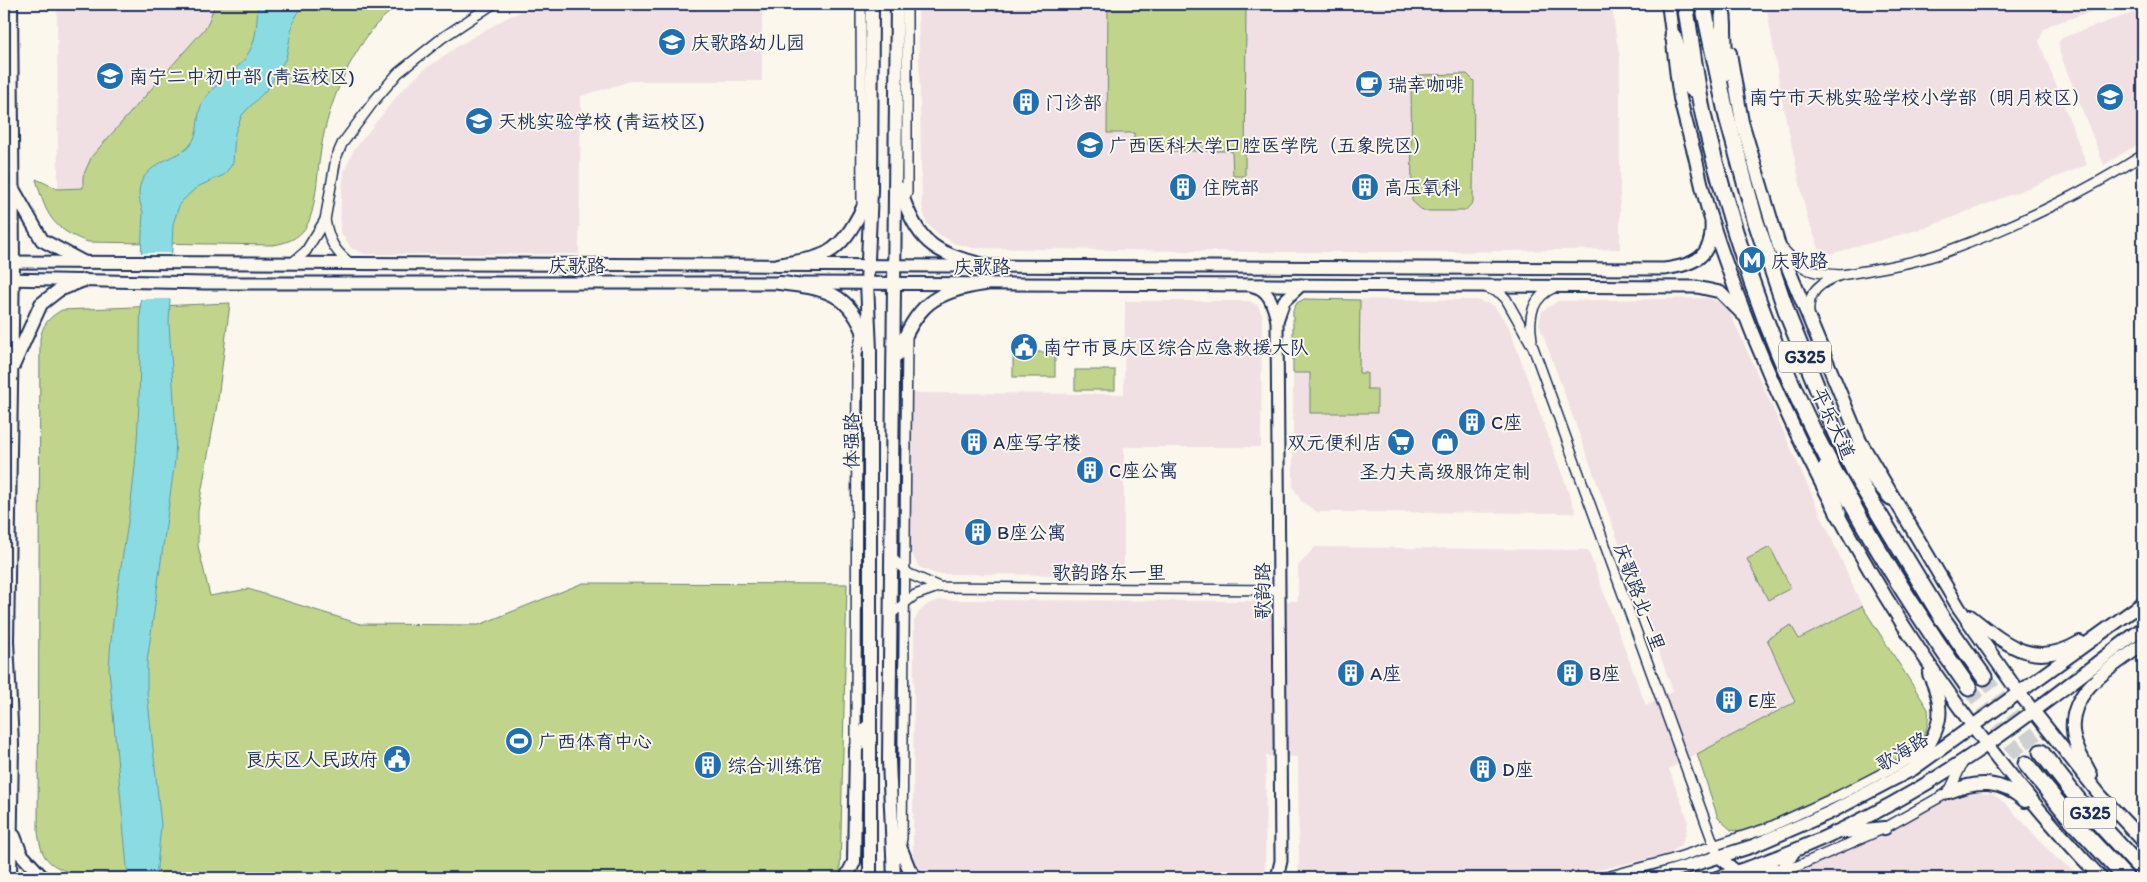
<svg xmlns="http://www.w3.org/2000/svg" width="2147" height="882" font-family="Itim,'LXGW WenKai TC',sans-serif">
<style>
.built{fill:#f0e0e4}
.green{fill:#c0d58b;stroke:#6e8274}
.water{fill:#8bdce2;stroke:#5e97ad}
.pier{fill:#fbf7ec}
.lines{fill:none;stroke-linecap:round;stroke-linejoin:round}
.trunk-tunnel{stroke:#cecfd0;stroke-width:15;stroke-dasharray:15 8;stroke-linecap:butt}
.minor-casing{stroke:#1b2f5e;stroke-width:12}
.tertiary-casing{stroke:#1b2f5e;stroke-width:15}
.secondary-casing{stroke:#1b2f5e;stroke-width:16}
.trunk-casing{stroke:#1b2f5e;stroke-width:19}
.minor{stroke:#fbf7ec;stroke-width:9}
.tertiary{stroke:#fbf7ec;stroke-width:11}
.secondary{stroke:#fbf7ec;stroke-width:12}
.trunk{stroke:#fbf7ec;stroke-width:15}
.labels{text-anchor:middle;stroke-width:4;stroke-linejoin:round;paint-order:stroke}
.shield{fill:#fbf7ec;stroke:#5e6b89;stroke-width:1}
.shield-label{font-size:18px;font-weight:bold;fill:#1b2f5e}
.poi-label{font-size:19px;fill:#1b2f5e;stroke:#fbf7ec;text-anchor:start}
.street-label{font-size:19px;fill:#1b2f5e;stroke:#fbf7ec}
</style>
<rect width="100%" height="100%" fill="#fbf7ec"/>
<filter id="ink" filterUnits="userSpaceOnUse"><feTurbulence type="fractalNoise" baseFrequency=".02" numOctaves="2"/><feDisplacementMap in="SourceGraphic" scale="10" xChannelSelector="R" yChannelSelector="G"/><feConvolveMatrix kernelMatrix="1 2 1 2 8 2 1 2 1" color-interpolation-filters="sRGB"/></filter>
<g filter="url(#ink)">
<g class="built">
<path d="M57,4h158l-8,22 -115,130 -9,32 -25,1z"/>
<path d="M540,4h222v77h-131l-50,15 -2,158h-213l-15,-6 -11,-17 1,-32 3,-27 9,-21 48,-60 24,-22 33,-23 48,-28z"/>
<path d="M918,4h694l4,33 4,19v193l-169,3h-193l-285,-4 -17,-4 -16,-9 -13,-11 -5,-18z"/>
<path d="M1766,4h349l-65,21 -6,4 -5,12 48,124 -162,63 -99,27 -7,-7 -12,-31 -25,-117z"/>
<path d="M2143,9v132l-39,24 -44,-111 -1,-13 5,-4z"/>
<path d="M1709,298l12,5 8,8 133,295 -64,33 -3,63 -126,67 19,51 -2,14 -5,11 -13,9 -105,24h-264l-1,-121 -32,-1 -1,122h-338l-6,-3 -8,-14 1,-240 5,-9 9,-8 12,-4 358,1v-35l17,-19 273,3 58,156 27,-15 -134,-367 3,-13 16,-10z"/>
<path d="M1304,299l173,1 17,6 14,19 68,188 -259,-1 -16,-11 -8,-14v-177l4,-7z"/>
<path d="M1125,301h125l8,5 4,9 -1,132h-137v128l-188,-1 -17,-7 -9,-17v-157l214,1z"/>
<path d="M1960,792l33,2 14,11 51,55 28,18h-302z"/>
</g>
<g class="green">
<path d="M215,4h184c-8,7 -18,15 -25,23 -29,37 -48,83 -54,129 -3,19 -4,55 -14,71 -8,12 -20,16 -33,18l-185,-3c-36,-13 -42,-27 -52,-63l22,10 25,-1v-12l9,-20 115,-130z"/>
<path d="M1108,4h138l-1,172h-12l-1,-25h-76v-7h-22v-11h-27z"/>
<path d="M1467,74l7,7 -1,121 -8,9h-42l-11,-10 -1,-119 6,-7z"/>
<path d="M1304,299l56,1 -1,73h8v16h10v24h-67v-40h-17v-63l4,-7z"/>
<path d="M230,303l-12,96 -20,112v35l12,50 38,-7 112,35 119,1 104,-42 264,1 -7,289 -8,5h-594v-4l-167,-1c-25,-9 -30,-16 -33,-42l2,-492c3,-15 8,-21 22,-29z"/>
<rect x="1013" y="352" width="42" height="25"/>
<rect x="1075" y="370" width="40" height="20"/>
<path d="M1770,547l21,41 -23,12 -21,-41z"/>
<path d="M1862,606l66,103c2,18 -4,31 -18,43l-68,39 -93,39 -9,2 -9,-2 -13,-12 -21,-64 98,-52 -28,-63 24,-14 8,14z"/>
</g>
<path class="water" d="M258,4h45l-10,18 -7,36 -18,30 -26,27 -7,18 -2,30 -9,12 -27,12 -17,16 -7,21 -4,100 7,107 -1,29 -28,202v29l14,134 -5,53h-28l-19,-209c3,-68 20,-135 26,-203 8,-84 3,-169 8,-254 -11,-29 2,-42 28,-55 6,-3 15,-6 19,-12 10,-12 6,-26 11,-39 10,-24 37,-32 48,-54 8,-13 8,-33 9,-48z"/>
<path class="pier" d="M139,253h35l-1,46h-34z"/>
<g class="lines">
<g class="trunk-tunnel">
<path d="M1984,677l57,75"/>
<path d="M1969,688l57,76"/>
</g>
<g class="minor-casing">
<g id="minor">
<path d="M861,4l1,204"/>
<path d="M903,203l4,-11v-188"/>
<path d="M325,220l11,-62 6,-14 32,-43 24,-28 44,-35 51,-34"/>
<path d="M1782,248c21,23 27,25 59,27 -20,7 -34,16 -32,39"/>
<path d="M292,263l14,-12 19,-31c4,20 9,31 25,43"/>
<path d="M1841,275c35,-6 70,-11 104,-23 66,-24 139,-59 198,-97"/>
<path d="M1487,288l13,5 6,6 27,48 185,509"/>
<path d="M1532,340c-4,-24 0,-43 23,-53"/>
<path d="M892,558l17,16 30,13 340,3"/>
<path d="M891,614l24,-19 23,-8"/>
<path d="M856,746l1,-392 6,-25"/>
<path d="M900,848l2,-10 5,-500"/>
<path d="M1753,869l40,-1 92,-40 64,-36 14,-30"/>
<path d="M1603,878l70,-19 95,-31 70,-32 72,-37 13,-5"/>
</g>
</g>
<g class="tertiary-casing">
<g id="tertiary">
<path d="M4,262l1660,7c29,-4 49,-11 47,-45"/>
<path d="M4,279l202,4h582"/>
<path d="M804,283l893,4 23,5 23,23"/>
<path d="M1253,286c17,4 20,19 24,34"/>
<path d="M1718,856l19,16 1,6"/>
<path d="M1277,878l4,-17 -4,-540 7,-20 17,-16"/>
</g>
</g>
<g class="secondary-casing">
<g id="secondary">
<path d="M1668,4c5,31 7,63 12,94 4,19 10,39 15,58 5,21 9,42 16,63 77,240 216,477 390,659"/>
<path d="M1721,4l4,22"/>
<path d="M1730,53l12,69 37,124 81,195 99,167 60,85 81,102 43,46"/>
<path d="M899,188c20,54 30,64 86,77"/>
<path d="M13,189l29,51 41,22"/>
<path d="M778,265c13,-3 27,-4 39,-8 28,-8 40,-38 52,-61"/>
<path d="M779,283c44,5 71,8 87,56"/>
<path d="M897,355c20,-50 36,-64 88,-71"/>
<path d="M13,366l28,-62 18,-14 25,-10"/>
<path d="M1970,616c36,28 63,54 110,26"/>
<path d="M1918,761c23,-32 29,-51 11,-87"/>
<path d="M2091,775c-7,-14 -17,-29 -18,-44 -4,-43 41,-64 70,-87"/>
<path d="M1949,792c28,-12 52,-12 76,9"/>
<path d="M1844,832l41,-4"/>
<path d="M14,836l7,18 22,24"/>
<path d="M897,839l12,30 7,9"/>
<path d="M10,878l2,-134 -5,-103 6,-379 -2,-258"/>
<path d="M846,878l8,-16 2,-113 11,-22"/>
<path d="M870,878v-528l-3,-67 4,-92 1,-187"/>
<path d="M894,878l-5,-118 8,-756"/>
<path d="M1651,878l102,-32 76,-33 84,-44 230,-166"/>
<path d="M1717,878c96,-29 185,-75 268,-132 54,-37 106,-79 158,-118"/>
<path d="M1777,878l17,-27"/>
</g>
</g>
<g class="trunk-casing">
<g id="trunk">
<path d="M1685,4c7,40 11,83 21,123 26,105 62,212 110,309 44,88 96,172 153,252"/>
<path d="M1703,4l24,113 28,102 33,97 47,116 24,49 83,137 42,59"/>
<path d="M1723,16l2,57"/>
<path d="M1673,36l19,53"/>
<path d="M1850,449l41,48"/>
<path d="M1825,469l13,44"/>
<path d="M2041,752l43,55 59,64"/>
<path d="M2026,764l45,55 55,59"/>
</g>
</g>
<use href="#minor" class="minor"/>
<use href="#tertiary" class="tertiary"/>
<use href="#secondary" class="secondary"/>
<use href="#trunk" class="trunk"/>
</g>
</g>
<defs>
<g id="school-disc" transform="scale(1.4375)"><circle r="9.5" fill="#1f6fb2" stroke="#fbf7ec"/><path d="M0-5L7-2L0 1L-7-2ZM-4 1L0 2.5L4 1V4Q0 6-4 4Z" fill="#fff"/></g>
<g id="cafe-disc" transform="scale(1.4375)"><circle r="9.5" fill="#1f6fb2" stroke="#fbf7ec"/><path d="M-5.5-4.5H6V0H3Q3 3.5 0 3.5H-2.5Q-5.5 3.5-5.5 0ZM3-3.2v2h1.7v-2ZM-6 4.5H4V6H-6Z" fill="#fff"/></g>
<g id="building-disc" transform="scale(1.4375)"><circle r="9.5" fill="#1f6fb2" stroke="#fbf7ec"/><path d="M-4-6H4V6H1V3H-1V6H-4ZM-2.5-4.3h1.7v1.8h-1.7ZM.8-4.3h1.7v1.8H.8ZM-2.5-1h1.7V.8h-1.7ZM.8-1h1.7V.8H.8Z" fill="#fff"/></g>
<g id="university-disc" transform="scale(1.4375)"><circle r="9.5" fill="#1f6fb2" stroke="#fbf7ec"/><path d="M0-5L7-2L0 1L-7-2ZM-4 1L0 2.5L4 1V4Q0 6-4 4Z" fill="#fff"/></g>
<g id="metro-disc" transform="scale(1.4375)"><circle r="9.5" fill="#1f6fb2" stroke="#fbf7ec"/><path d="M-5.5 5V-5H-3L0 0L3-5H5.5V5H3V-.5L0 4L-3-.5V5Z" fill="#fff"/></g>
<g id="civic-disc" transform="scale(1.4375)"><circle r="9.5" fill="#1f6fb2" stroke="#fbf7ec"/><path d="M-.6-6.5H3V-4.5H.6V-3L4-1V1h2V6H-6V1h2V-1L-.6-3ZM-1.2 2.5V6h2.4V2.5Z" fill="#fff"/></g>
<g id="supermarket-disc" transform="scale(1.4375)"><circle r="9.5" fill="#1f6fb2" stroke="#fbf7ec"/><path d="M-6-5.5h2.5l.6 2H6L4.5 2H-2.5L-4.4-4H-6ZM-1.5 3.2a1.3 1.3 0 1 0 .1 0ZM3 3.2a1.3 1.3 0 1 0 .1 0Z" fill="#fff"/></g>
<g id="shop-disc" transform="scale(1.4375)"><circle r="9.5" fill="#1f6fb2" stroke="#fbf7ec"/><path d="M-5-2.5h2.3a2.7 3.5 0 0 1 5.4 0H5L5.5 6h-11ZM-1.5-2.5h3a1.5 2.3 0 0 0-3 0Z" fill="#fff"/></g>
<g id="stadium-disc" transform="scale(1.4375)"><circle r="9.5" fill="#1f6fb2" stroke="#fbf7ec"/><path d="M0-5a6.5 5 0 1 0 0 10a6.5 5 0 1 0 0-10ZM-3.5-1.8h7v3.6h-7Z" fill="#fff"/></g>
</defs>
<g fill-rule="evenodd">
<use href="#school-disc" x="672" y="42"/>
<use href="#school-disc" x="110" y="76"/>
<use href="#cafe-disc" x="1369" y="84"/>
<use href="#school-disc" x="2110" y="97"/>
<use href="#building-disc" x="1026" y="102"/>
<use href="#school-disc" x="479" y="121"/>
<use href="#university-disc" x="1090" y="145"/>
<use href="#building-disc" x="1183" y="187"/>
<use href="#building-disc" x="1365" y="187"/>
<use href="#metro-disc" x="1752" y="260"/>
<use href="#civic-disc" x="1024" y="347"/>
<use href="#building-disc" x="1472" y="422"/>
<use href="#building-disc" x="974" y="442"/>
<use href="#supermarket-disc" x="1401" y="442"/>
<use href="#shop-disc" x="1445" y="442"/>
<use href="#building-disc" x="1090" y="470"/>
<use href="#building-disc" x="978" y="532"/>
<use href="#building-disc" x="1351" y="673"/>
<use href="#building-disc" x="1570" y="673"/>
<use href="#building-disc" x="1729" y="700"/>
<use href="#stadium-disc" x="519" y="741"/>
<use href="#civic-disc" x="397" y="759"/>
<use href="#building-disc" x="708" y="765"/>
<use href="#building-disc" x="1483" y="769"/>
</g>
<g class="labels">
<g class="shield">
<rect x="1779" y="341.5" width="52" height="31" rx="4"/>
<rect x="2064" y="797.5" width="52" height="31" rx="4"/>
</g>
<g class="shield-label">
<text x="1805" y="363">G325</text>
<text x="2090" y="819">G325</text>
</g>
<g class="poi-label">
<text x="691" y="49">庆歌路幼儿园</text>
<text x="129" y="83">南宁二中初中部 (青运校区)</text>
<text x="1388" y="91">瑞幸咖啡</text>
<text x="2091" y="104" text-anchor="end">南宁市天桃实验学校小学部（明月校区）</text>
<text x="1045" y="109">门诊部</text>
<text x="498" y="128">天桃实验学校 (青运校区)</text>
<text x="1109" y="152">广西医科大学口腔医学院（五象院区）</text>
<text x="1202" y="194">住院部</text>
<text x="1384" y="194">高压氧科</text>
<text x="1771" y="267">庆歌路</text>
<text x="1043" y="354">南宁市良庆区综合应急救援大队</text>
<text x="1491" y="429">C座</text>
<text x="993" y="449">A座写字楼</text>
<text x="1382" y="449" text-anchor="end">双元便利店</text>
<text x="1109" y="477">C座公寓</text>
<text x="1445" y="478" text-anchor="middle">圣力夫高级服饰定制</text>
<text x="997" y="539">B座公寓</text>
<text x="1370" y="680">A座</text>
<text x="1589" y="680">B座</text>
<text x="1748" y="707">E座</text>
<text x="538" y="748">广西体育中心</text>
<text x="378" y="766" text-anchor="end">良庆区人民政府</text>
<text x="727" y="772">综合训练馆</text>
<text x="1502" y="776">D座</text>
</g>
<g class="street-label">
<text x="577" y="272">庆歌路</text>
<text x="982" y="273">庆歌路</text>
<text transform="translate(1834 423) rotate(65)" y="7">平乐大道</text>
<text transform="translate(851 441) rotate(-90)" y="7">体强路</text>
<text x="1109" y="579">歌韵路东一里</text>
<text transform="translate(1262 591) rotate(-90)" y="7">歌韵路</text>
<text transform="translate(1640 597) rotate(70)" y="7">庆歌路北一里</text>
<text transform="translate(1902 751) rotate(-31)" y="7">歌海路</text>
</g>
</g>
<rect width="2147" height="882" fill="none" stroke="#fbf7ec" stroke-width="20"/>
<rect x="10" y="10" width="2127" height="862" fill="none" stroke="#1b2f5e" stroke-width="2" filter="url(#ink)"/>
</svg>
